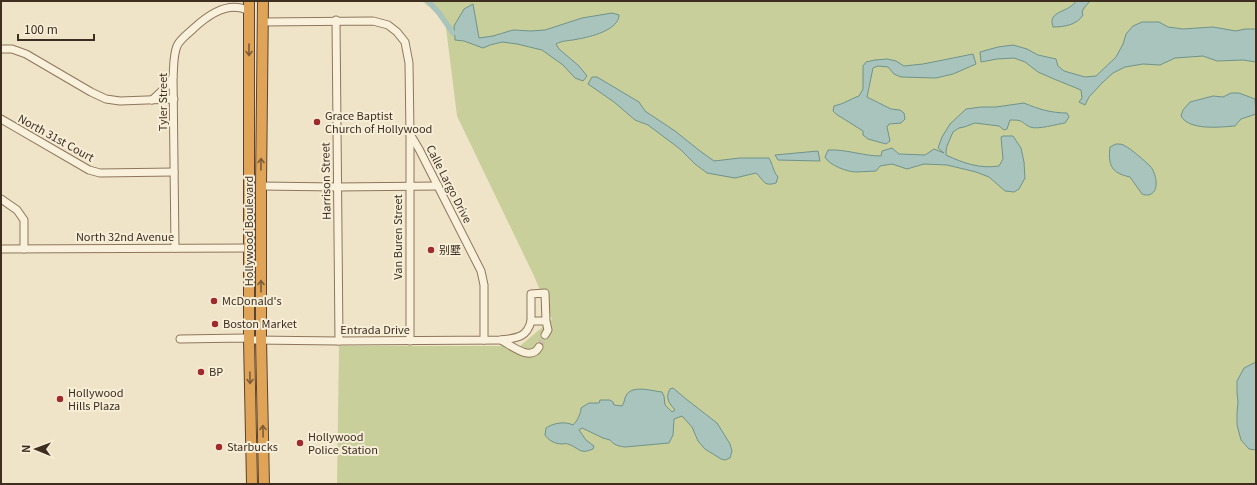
<svg xmlns="http://www.w3.org/2000/svg" width="1257" height="485" font-family="Georgia,'Noto Sans SC',serif">
<style>
.green{fill:#c9cf9b}
.water{fill:#a9c4bc;stroke:#6f938a}
.lines{fill:none;stroke-linecap:round;stroke-linejoin:round}
.canal{stroke:#a9c4bc;stroke-width:5.5}
.minor-tunnel{stroke:#ccc0a6;stroke-width:7;stroke-dasharray:7 3.5;stroke-linecap:butt}
.minor-casing{stroke:#8d765c;stroke-width:9}
.highway-casing{stroke:#5b4430;stroke-width:12}
.minor{stroke:#faf1dc;stroke-width:7}
.highway{stroke:#e0a458;stroke-width:10}
.oneway{stroke:#7e5d36}
.poi-dot{fill:#9e2a2b;stroke:#f7eed8;stroke-width:1.5}
.labels{text-anchor:middle;stroke-width:4;stroke-linejoin:round;paint-order:stroke}
.street-label{font-size:11px;fill:#3d2e20;stroke:#f7eed8}
.poi-label{font-size:11px;fill:#3d2e20;stroke:#f7eed8;text-anchor:start}
</style>
<rect width="100%" height="100%" fill="#f0e4c8"/>
<path class="green" d="M422,1h834v483h-919l2,-138h181l32,-27 -18,-43 -77,-160 -12,-96z"/>
<g class="water">
<path d="M1076,1h14l-6,7 -2,4 1,3c-6,10 -19,12 -30,12 -6,-17 16,-14 23,-26z"/>
<path d="M473,4l6,34 14,-2 20,-6 18,1 14,-1 37,-12 30,-5 7,2c0,15 -29,22 -41,24 -8,2 -15,1 -22,5l3,5 20,17 8,10 -4,5 -8,-3 -12,-13 -21,-15 -25,-6 -15,-2 -12,3 -7,3 -19,-7 -9,-1 -1,-14 10,-17z"/>
<path d="M1142,22h17l9,5 15,2 30,-2 23,4 9,-2h11v33l-13,-2 -26,1 -14,-5 -28,2 -15,7 -17,-1 -18,3 -12,6 -11,10 -13,14 -4,8 -6,-3 3,-4 -1,-8 -27,-11 -16,-7 -13,-10 -11,-4 -17,1 -16,3 -1,-10 18,-5 15,-2 14,4 11,6 18,4 2,7 6,5 21,6 11,-1 20,-19 7,-13 3,-10 7,-8z"/>
<path d="M973,54l3,10 -23,10 -17,4 -35,-1 -7,-3 -6,-7 -10,-1 -5,2 -6,29 24,12 9,1 4,3 1,6 -4,4 -12,1 -2,3 3,14 -4,3 -18,-5 -5,-4v-4l-27,-17 -3,-3 1,-5c10,-2 16,-7 25,-10l4,-7v-23l3,-4 9,-2 12,-1 9,2 8,5 19,-2z"/>
<path d="M592,77h5l42,25 6,9 30,20 25,20 14,10 26,-3h29c4,7 4,13 9,19l-2,6c-13,4 -12,-3 -20,-10l-21,5 -28,-5 -12,-9 -15,-15 -32,-24 -13,-5 -21,-18 -26,-18z"/>
<path d="M1231,93h8l16,6 1,15 -15,5 -6,7c-14,1 -46,5 -54,-10l2,-6 7,-8 23,-6 10,1z"/>
<path d="M1024,103c14,6 27,10 43,10l2,4 -4,6c-8,1 -27,7 -35,4 -10,-5 -5,-7 -20,-7l-3,9 -3,1 -5,-4 -24,-3 -11,4 -5,1 -6,4 -6,14 -1,5v4c17,8 34,14 53,11l4,-7 -2,-22 2,-1h10l8,12 3,14 1,16 -6,11 -5,3 -9,-1 -16,-14 -13,-5 -29,-7 -23,-1 -17,5 -15,-5 -12,2 -4,5c-7,0 -13,1 -20,1 -9,0 -27,-7 -31,-15l3,-7c18,-1 35,6 53,6l1,-5 10,-3 7,6 26,1 9,-6 10,4 -6,-5 4,-11 8,-13 16,-15 15,-2h15z"/>
<path d="M1116,144c3,0 7,0 9,2 5,2 21,16 25,20 6,6 11,27 -2,29 -2,0 -4,0 -6,-1l-12,-17c-19,-4 -22,-12 -20,-30z"/>
<path d="M818,151l2,10 -42,-1 -3,-5z"/>
<path d="M1256,362v88l-7,-1 -8,-9 -4,-15v-12l1,-11 -1,-10v-11l7,-13z"/>
<path d="M673,388l13,11 31,24 13,21 2,7 -2,7 -5,2 -4,-1 -16,-10 -7,-8 -6,-14 -10,-11 -8,3 -1,16 -4,8 -44,4c-7,-1 -11,-2 -15,-7l-7,-2 -21,-10 -3,2 7,10 8,6 -1,3c-14,6 -13,-1 -25,-5 -3,-1 -3,0 -6,0 -7,0 -14,-4 -17,-9l1,-7c7,-5 19,-7 27,-3 4,-4 8,-11 8,-17l8,-5h10l1,-3h10l3,2 1,3 8,1c3,-4 2,-8 5,-12 7,-9 25,-3 35,-2l2,4 1,9 7,7 3,-2c-6,-7 -10,-12 -5,-21z"/>
</g>
<g class="lines">
<path class="canal" d="M428,1l11,12 14,20"/>
<path class="minor-tunnel" d="M539,347l6,-12"/>
<g class="minor-casing">
<g id="minor">
<path d="M336,20l3,321"/>
<path d="M262,22l111,-1 15,4 9,7 8,10 4,21 1,71 9,15 62,122 3,14v55"/>
<path d="M1,49h11l14,5 65,38 15,7 14,2 54,-2"/>
<path d="M152,100l15,-14 6,-9"/>
<path d="M1,119l88,51 11,3 74,-1"/>
<path d="M410,134v207"/>
<path d="M261,186l75,1 102,-1"/>
<path d="M1,199l16,11 7,10v29"/>
<path d="M175,248l-2,-171c1,-10 0,-21 4,-31 3,-7 12,-13 17,-18 15,-14 35,-28 55,-17"/>
<path d="M1,249l248,-1"/>
<path d="M545,335l3,-5 -2,-9 -1,-28 -14,1v27h15"/>
<path d="M180,339l64,-1 5,2 90,1 162,-1c15,-2 26,-2 30,-19"/>
<path d="M501,340c11,6 30,22 38,7"/>
</g>
</g>
<g class="highway-casing">
<g id="highway">
<path d="M249,1v339l3,144"/>
<path d="M263,1l-2,185v153l3,145"/>
</g>
</g>
<use href="#minor" class="minor"/>
<use href="#highway" class="highway"/>
</g>
<defs><path id="oneway-shaft" d="M-6 0H5M1.5-3L5.5 0L1.5 3" fill="none" stroke-width="1.6" stroke-linecap="round" stroke-linejoin="round"/></defs>
<g class="oneway">
<use href="#oneway-shaft" transform="translate(249 50) rotate(90)"/>
<use href="#oneway-shaft" transform="translate(261 164) rotate(-89)"/>
<use href="#oneway-shaft" transform="translate(261 286) rotate(-90)"/>
<use href="#oneway-shaft" transform="translate(250 378) rotate(89)"/>
<use href="#oneway-shaft" transform="translate(263 431) rotate(-91)"/>
</g>
<g class="poi-dot">
<circle cx="317" cy="122" r="4"/>
<circle cx="431" cy="250" r="4"/>
<circle cx="214" cy="301" r="4"/>
<circle cx="215" cy="324" r="4"/>
<circle cx="201" cy="372" r="4"/>
<circle cx="60" cy="399" r="4"/>
<circle cx="300" cy="443" r="4"/>
<circle cx="219" cy="447" r="4"/>
</g>
<g class="labels">
<g class="street-label">
<text transform="translate(163 102) rotate(-90)" y="4">Tyler Street</text>
<text transform="translate(56 138) rotate(29)" y="4">North 31st Court</text>
<text transform="translate(326 181) rotate(-91)" y="4">Harrison Street</text>
<text transform="translate(449 184) rotate(63)" y="4">Calle Largo Drive</text>
<text transform="translate(249 231) rotate(-90)" y="4">Hollywood Boulevard</text>
<text x="125" y="241">North 32nd Avenue</text>
<text transform="translate(398 237) rotate(-90)" y="4">Van Buren Street</text>
<text x="375" y="334">Entrada Drive</text>
</g>
<g class="poi-label">
<text x="325" y="120">Grace Baptist<tspan x="325" dy="13">Church of Hollywood</tspan></text>
<text x="439" y="254">别墅</text>
<text x="222" y="305">McDonald's</text>
<text x="223" y="328">Boston Market</text>
<text x="209" y="376">BP</text>
<text x="68" y="397">Hollywood<tspan x="68" dy="13">Hills Plaza</tspan></text>
<text x="308" y="441">Hollywood<tspan x="308" dy="13">Police Station</tspan></text>
<text x="227" y="451">Starbucks</text>
</g>
</g>
<rect width="1257" height="485" fill="none" stroke="#3d2e20" stroke-width="4"/>
<g transform="translate(36 449) rotate(271)" stroke="#f7eed8" stroke-width="3" paint-order="stroke">
<path d="M0-3L7 15L0 10L-7 15Z" fill="#3d2e20"/>
<text y="-6" font-size="11" font-weight="bold" text-anchor="middle" fill="#3d2e20">N</text>
</g>
<path d="M18 34v6h76v-6" fill="none" stroke="#3d2e20" stroke-width="2"/>
<text x="24" y="34" font-size="12" fill="#3d2e20" stroke="#f7eed8" stroke-width="3" paint-order="stroke">100 m</text>
</svg>
